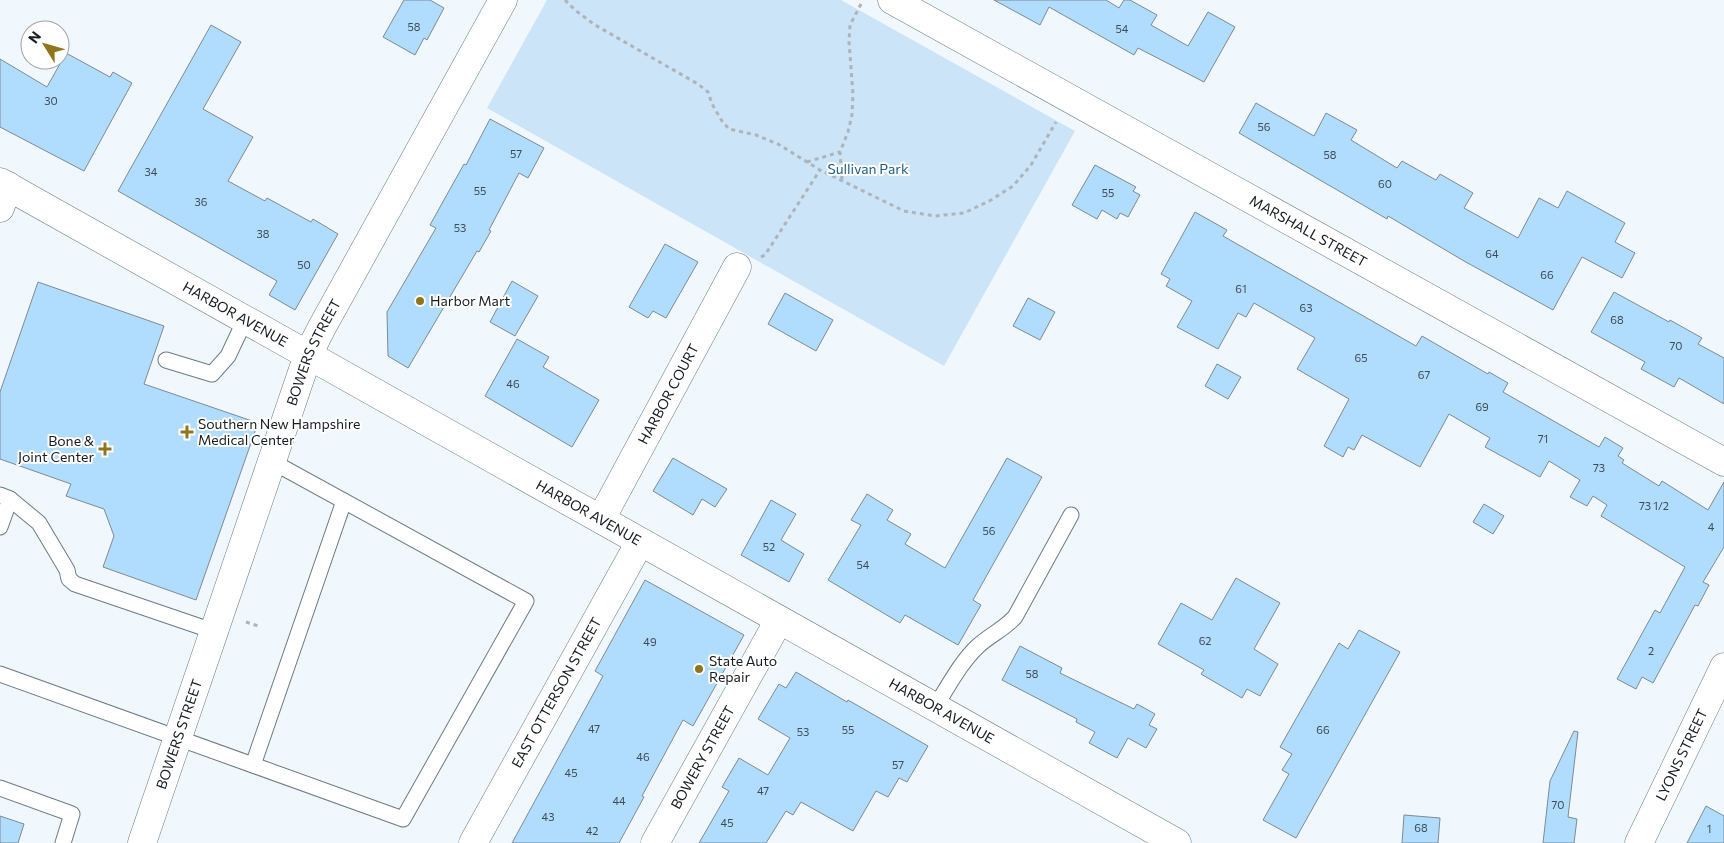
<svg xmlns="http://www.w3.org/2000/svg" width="1724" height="843" font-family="Commissioner,sans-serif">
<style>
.green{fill:#cbe4f8}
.building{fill:#b0dcfe;stroke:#7e8a93}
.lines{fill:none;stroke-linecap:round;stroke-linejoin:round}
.service-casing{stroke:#6e7a83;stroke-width:17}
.minor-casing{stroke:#6e7a83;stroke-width:29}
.tertiary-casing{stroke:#6e7a83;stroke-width:29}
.path{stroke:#adb4ba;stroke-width:3;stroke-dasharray:4 4;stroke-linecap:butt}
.service{stroke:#fff;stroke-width:15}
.minor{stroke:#fff;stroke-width:28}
.tertiary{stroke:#fff;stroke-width:28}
.poi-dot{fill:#8f761c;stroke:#fff;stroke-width:2}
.labels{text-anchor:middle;stroke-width:4;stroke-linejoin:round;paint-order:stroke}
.number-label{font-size:11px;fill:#3d4c58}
.park-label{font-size:14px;fill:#215d86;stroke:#fff}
.street-label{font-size:14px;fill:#171c20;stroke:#fff}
.poi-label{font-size:14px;fill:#171c20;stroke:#fff;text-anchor:start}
</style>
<rect width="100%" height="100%" fill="#f0f8fe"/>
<path class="green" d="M547,0h294l234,131 -131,235 -457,-258z"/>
<g class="building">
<path d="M404,0h26l14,8 -17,32 -3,-2 -9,17 -32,-18z"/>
<path d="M994,0h112l13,8 5,-8h6l27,15 -6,10 37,21 20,-34 27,15 -31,55 -66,-34 -4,7 -85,-48 -9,18z"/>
<path d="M211,25l30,17 -38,67 50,28 -25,44 37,20 2,-3 44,24 2,-3 25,15 -43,76 -26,-15 8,-14 -159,-90z"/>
<path d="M66,53l44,24 3,-5 19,11 -48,88 -84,-44v-68l47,28z"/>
<path d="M1256,103l58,33 12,-23 31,17 -6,10 46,28 5,-7 34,19 4,-6 33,19 -9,15 54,30 21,-40 19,10 9,-17 58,32 -10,19 20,11 -13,25 -40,-21 -29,53 -89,-49 -76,-45 -1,3 -148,-86z"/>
<path d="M490,119l54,29 -16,30 -9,-5 -30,57 2,1 -12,21 -2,-1 -69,117 -20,-12 -1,-44 49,-84 -6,-3 34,-61 2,1z"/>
<path d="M1095,165l41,22 -3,4 7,4 -12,22 -8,-4 -3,6 -15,-9 -5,9 -25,-14z"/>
<path d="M1195,212l32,18 -4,6 193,110 6,-10 66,38 1,-2 19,11 -5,9 96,55 6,-10 18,11 -5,8 6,4 -2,3 37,23 3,-5 46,29 16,-28v65l-21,35 6,3 -11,21 -3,-1 -42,78 -11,-6 -6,12 -19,-10 38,-69 5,3 25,-46 -84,-51 6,-11 -14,-9 -6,10 -17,-9 10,-17 -31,-19 -9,16 -55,-30 5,-9 -41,-24 -29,53 -58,-32 -8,15 -6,-3 -5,10 -19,-11 25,-47 -52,-30 18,-31 -61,-35 -8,14 -8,-4 -20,36 -41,-22 15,-26 -26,-15 4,-7 -9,-5z"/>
<path d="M665,244l33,18 -32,56 -13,-7 -5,7 -19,-11z"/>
<path d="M512,281l26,15 -23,40 -25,-14z"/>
<path d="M38,282l126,44 -20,58 114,39 -62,177 -93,-33 11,-31 -10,-27 -38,-13 5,-12 -71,-25v-67z"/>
<path d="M1614,292l55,30 1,-2 32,18 -4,6 26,14v46l-45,-26 -5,9 -33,-18 4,-7 -54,-30z"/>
<path d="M785,293l48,27 -17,31 -48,-27z"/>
<path d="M1028,298l27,14 -15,28 -27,-14z"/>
<path d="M517,339l32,18 -6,10 56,33 -27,47 -87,-51z"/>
<path d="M1217,364l24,13 -13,22 -23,-13z"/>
<path d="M673,458l54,31 -12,18 -13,-8 -9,16 -40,-24z"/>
<path d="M1007,458l35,19 -69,123 8,5 -23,40 -53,-30 -5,8 -72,-43 33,-55 -10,-5 16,-26 26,16 -6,10 24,14 -6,10 40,24z"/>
<path d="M771,500l25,14 -15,26 23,14 -15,28 -48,-27z"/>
<path d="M1484,504l20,12 -11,18 -20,-12z"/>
<path d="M1236,578l44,25 -26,46 24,15 -18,32 -13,-7 -5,9 -41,-24 3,-4 -46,-26 23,-41 31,17z"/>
<path d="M645,580l99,55 -51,91 -10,-6 -41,76 2,1 -25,46h-107l91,-167 -8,-5z"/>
<path d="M1359,630l41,22 -104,186 -33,-18 26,-46 -7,-4 10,-16 -12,-7 59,-104 9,6z"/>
<path d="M1020,646l42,22 -2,5 74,36 3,-5 18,10 -6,11 8,4 -11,19 -18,-10 -11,20 -28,-15 6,-11 -19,-10 1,-3 -75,-39z"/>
<path d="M796,672l51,30 1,-2 80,46 -21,36 -8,-4 -11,19 -12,-6 -23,40 -52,-29 -8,13 -7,-4 -20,32h-67l30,-52 -7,-4 17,-29 29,17 22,-37 -32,-19 21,-35 7,4z"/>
<path d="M1574,731l4,1 -10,85 9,2 -3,24h-31l7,-62z"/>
<path d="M1706,806l18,10v27h-37z"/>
<path d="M1404,815l36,3 -2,25h-36z"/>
<path d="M0,816l24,8 -6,19h-18z"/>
</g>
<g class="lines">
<g class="service-casing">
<g id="service">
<path d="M166,360l46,14 16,-18 17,-36"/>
<path d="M0,495l10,4 -10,28"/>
<path d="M10,499l29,24 28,47 2,9 6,5 138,47"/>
<path d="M0,674l403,145 123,-218 -255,-140"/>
<path d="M935,707c13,-20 25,-44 43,-61 12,-11 26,-17 37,-29l56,-102"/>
<path d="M253,765l91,-264"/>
<path d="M0,788l72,26 -9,29"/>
</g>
</g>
<g class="minor-casing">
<g id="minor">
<path id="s1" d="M892,0l832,462"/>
<path d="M0,208l8,-22"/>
<path id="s2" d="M601,519l136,-252"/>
<path id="s3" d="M142,843l166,-488 13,-26 182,-329"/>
<path id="s4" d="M473,843l167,-301"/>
<path id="s5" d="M655,843l124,-223"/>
<path id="s6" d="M1639,843l85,-176"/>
</g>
</g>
<g class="tertiary-casing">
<g id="tertiary">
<path id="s7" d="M0,182l1177,661"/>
</g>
</g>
<g class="path">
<path d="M565,0l10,10 20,15 103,59 10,8 4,12 10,17 7,8 27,6 22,9 42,26 84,41 31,5 29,-3 27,-13 22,-14 18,-21 25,-43"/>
<path d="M807,162l33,-10"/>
<path d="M842,179l-2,-27 8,-20 4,-17 1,-21 -4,-52 1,-17 11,-21"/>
<path d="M761,257l4,-2 55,-85"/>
<path d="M246,622l12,4"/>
</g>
<use href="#service" class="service"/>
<use href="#minor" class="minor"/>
<use href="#tertiary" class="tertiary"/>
</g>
<g class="poi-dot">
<circle cx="420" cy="301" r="5"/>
<path d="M184.5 424.5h5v5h5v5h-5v5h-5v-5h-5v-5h5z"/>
<path d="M102.5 441.5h5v5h5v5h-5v5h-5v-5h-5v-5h5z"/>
<circle cx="699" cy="669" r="5"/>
</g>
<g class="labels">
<g class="number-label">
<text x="414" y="31">58</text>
<text x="1122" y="33">54</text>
<text x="51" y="105">30</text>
<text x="1264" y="131">56</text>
<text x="516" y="158">57</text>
<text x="1330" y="159">58</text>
<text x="151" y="176">34</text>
<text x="1385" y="188">60</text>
<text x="480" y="195">55</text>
<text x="1108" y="197">55</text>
<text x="201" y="206">36</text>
<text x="460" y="232">53</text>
<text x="263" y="238">38</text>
<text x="1492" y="258">64</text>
<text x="304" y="269">50</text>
<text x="1547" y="279">66</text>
<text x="1241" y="293">61</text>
<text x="1306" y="312">63</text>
<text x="1617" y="324">68</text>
<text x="1676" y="350">70</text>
<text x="1361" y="362">65</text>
<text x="1424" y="379">67</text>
<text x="513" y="388">46</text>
<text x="1482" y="411">69</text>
<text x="1543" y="443">71</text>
<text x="1599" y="472">73</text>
<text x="1654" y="510">73 1/2</text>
<text x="1711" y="531">4</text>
<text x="989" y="535">56</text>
<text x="769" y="551">52</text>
<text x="863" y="569">54</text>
<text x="1205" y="645">62</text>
<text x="650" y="646">49</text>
<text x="1651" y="655">2</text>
<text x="1032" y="678">58</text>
<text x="594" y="733">47</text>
<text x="848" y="734">55</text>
<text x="1323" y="734">66</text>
<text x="803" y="736">53</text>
<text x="643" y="761">46</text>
<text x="898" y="769">57</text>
<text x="571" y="777">45</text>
<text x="763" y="795">47</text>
<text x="619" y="805">44</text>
<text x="1558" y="809">70</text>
<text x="548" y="821">43</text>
<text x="727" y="827">45</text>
<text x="1421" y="832">68</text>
<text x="1709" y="833">1</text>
<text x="592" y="835">42</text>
</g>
<g class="park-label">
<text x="868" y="174">Sullivan Park</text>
</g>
<g class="street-label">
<text dy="5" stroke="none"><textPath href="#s1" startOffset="476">MARSHALL STREET</textPath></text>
<text dy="5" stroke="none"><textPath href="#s7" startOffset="270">HARBOR AVENUE</textPath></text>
<text dy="5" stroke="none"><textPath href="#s3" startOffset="520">BOWERS STREET</textPath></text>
<text dy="5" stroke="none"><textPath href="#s2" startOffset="142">HARBOR COURT</textPath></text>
<text dy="5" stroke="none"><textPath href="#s7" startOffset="675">HARBOR AVENUE</textPath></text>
<text dy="5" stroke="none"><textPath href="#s4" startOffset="172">EAST OTTERSON STREET</textPath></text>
<text dy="5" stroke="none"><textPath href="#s7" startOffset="1080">HARBOR AVENUE</textPath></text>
<text dy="5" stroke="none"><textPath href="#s3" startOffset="115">BOWERS STREET</textPath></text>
<text dy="5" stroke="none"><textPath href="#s6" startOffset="98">LYONS STREET</textPath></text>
<text dy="5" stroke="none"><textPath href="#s5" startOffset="98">BOWERY STREET</textPath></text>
</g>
<g class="poi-label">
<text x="430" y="306">Harbor Mart</text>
<text x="198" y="429">Southern New Hampshire<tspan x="198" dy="16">Medical Center</tspan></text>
<text x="94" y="446" text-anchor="end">Bone &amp;<tspan x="94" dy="16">Joint Center</tspan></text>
<text x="709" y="666">State Auto<tspan x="709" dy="16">Repair</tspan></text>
</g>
</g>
<g transform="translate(45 45) rotate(307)"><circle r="24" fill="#ffffff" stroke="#a2a4a6"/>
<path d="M0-4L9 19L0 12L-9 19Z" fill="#8f761c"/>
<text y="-8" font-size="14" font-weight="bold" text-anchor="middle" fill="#171c20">N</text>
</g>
</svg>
